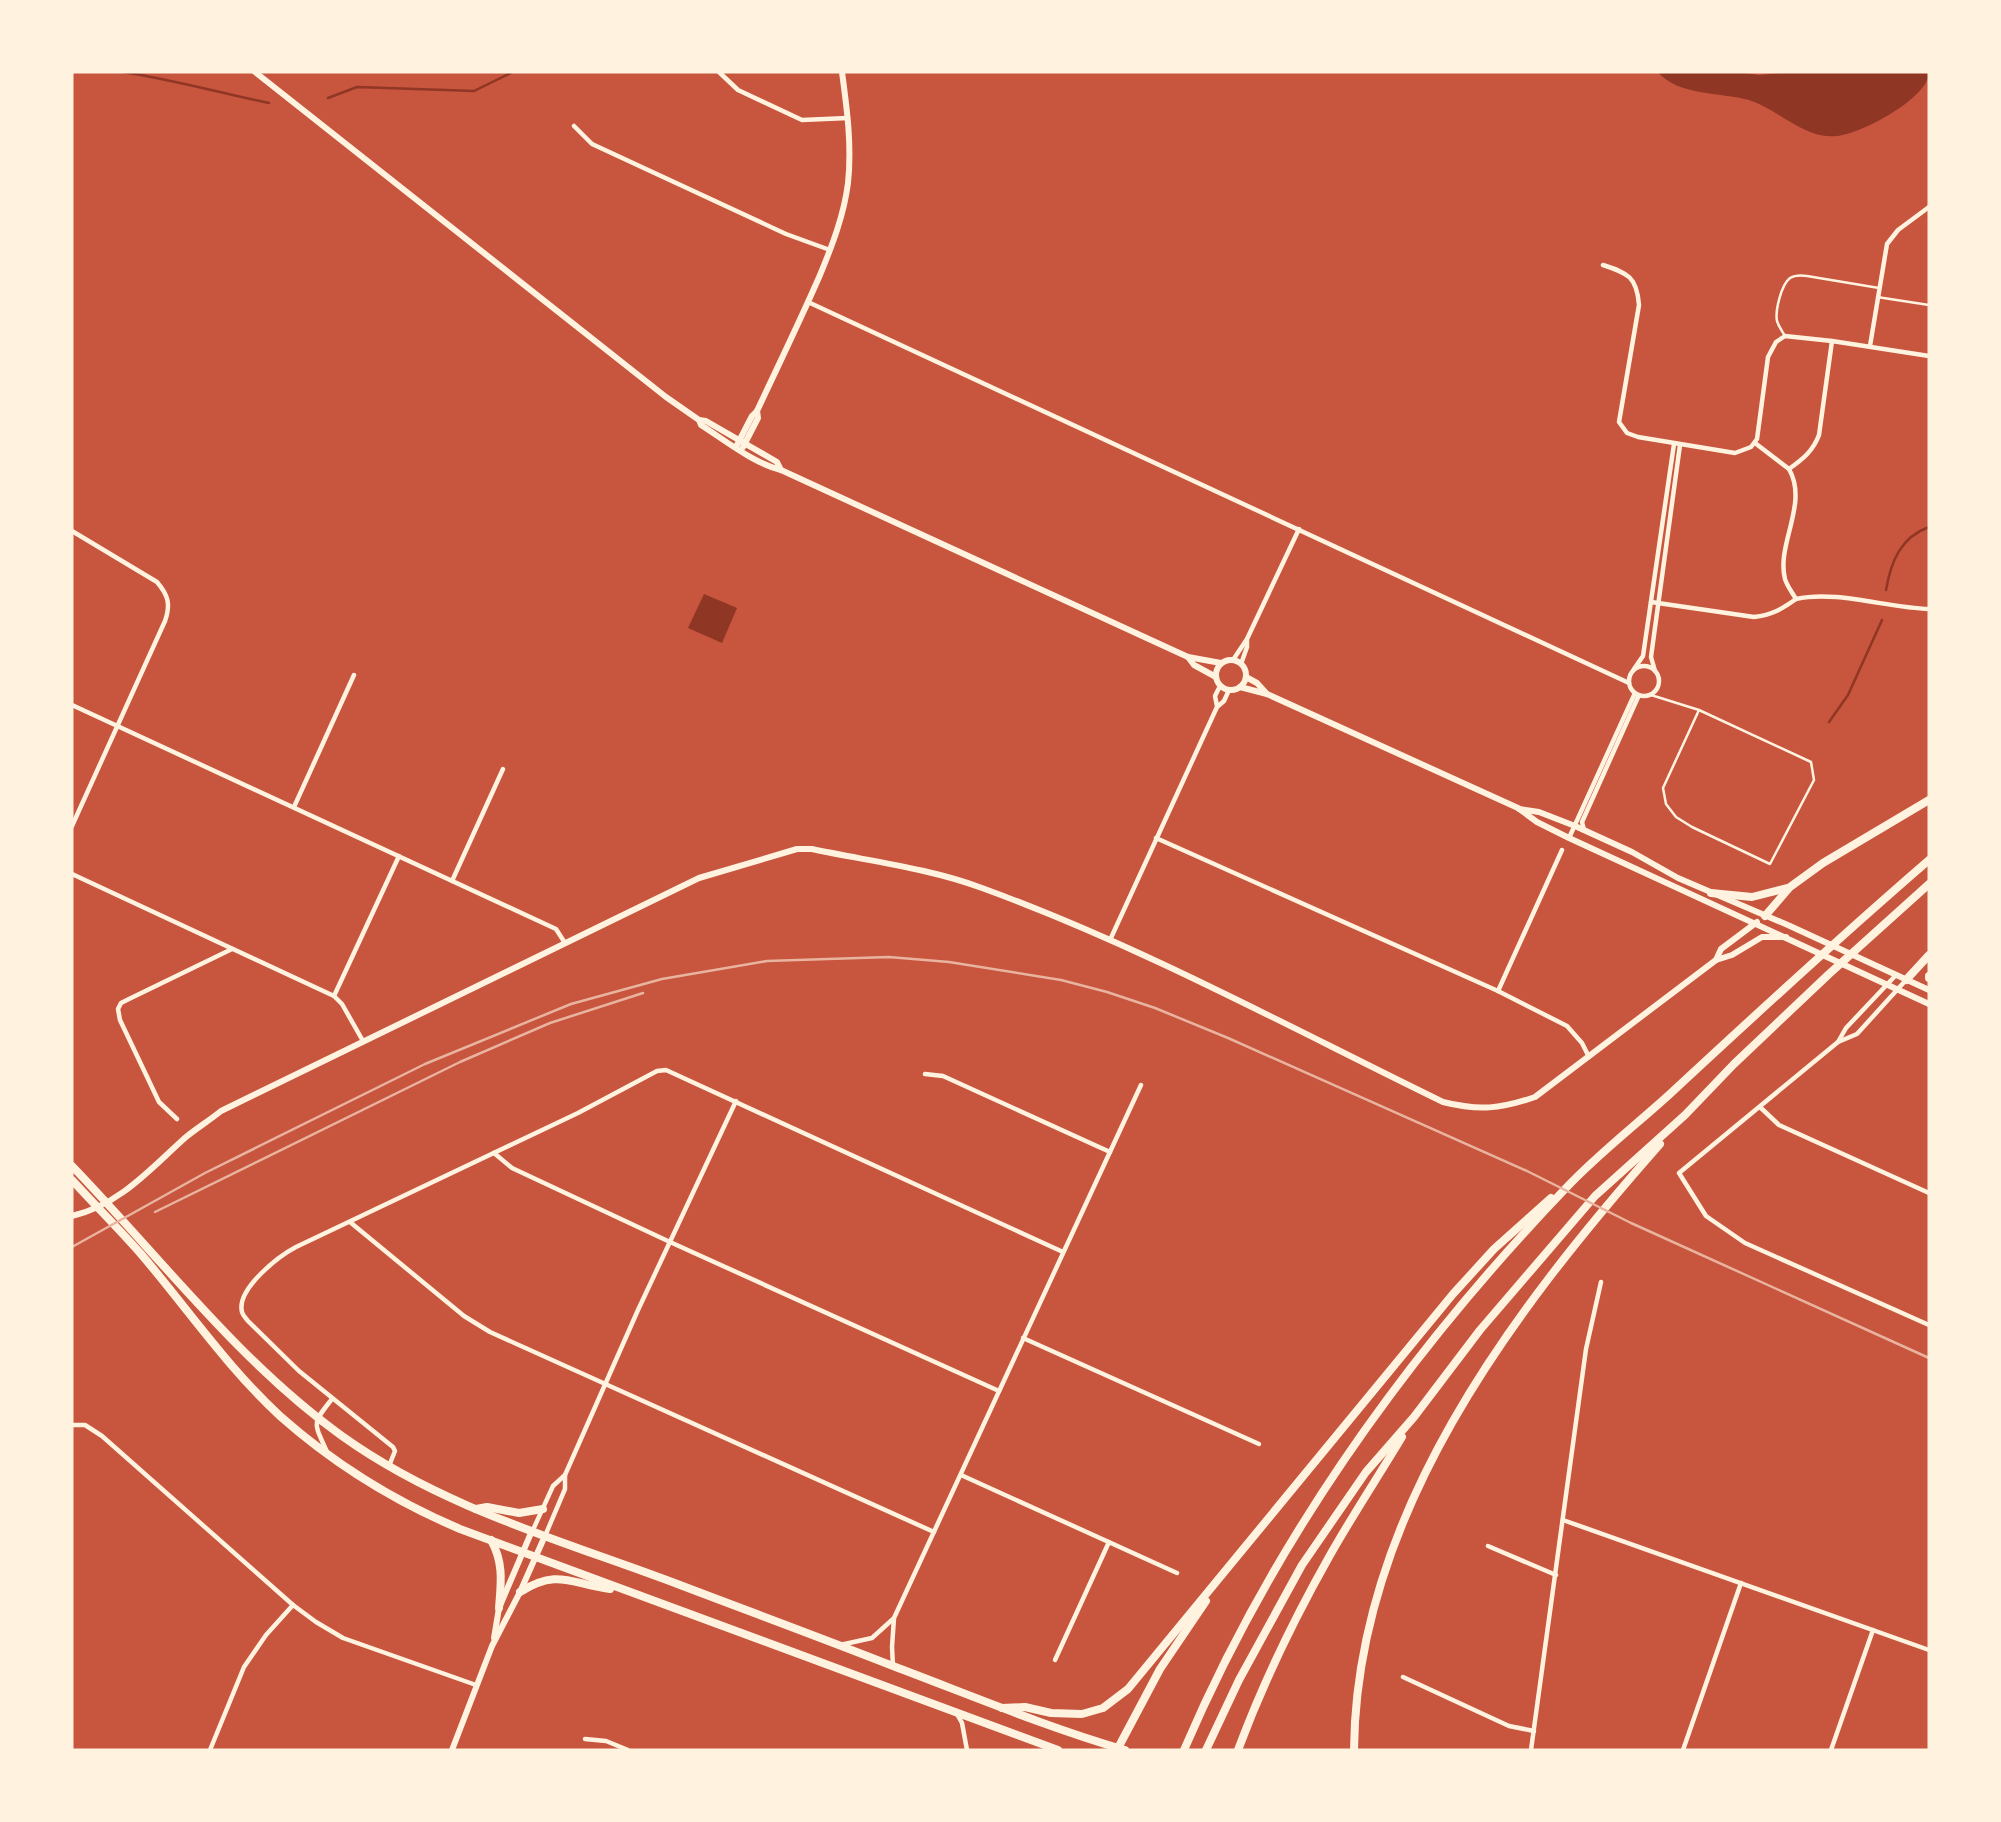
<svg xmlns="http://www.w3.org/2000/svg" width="2001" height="1822" font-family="'Asap Condensed',sans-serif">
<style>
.water{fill:#8f3625}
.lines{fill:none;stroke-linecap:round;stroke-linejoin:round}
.stream{stroke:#8f3625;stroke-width:2.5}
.service{stroke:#fff3e0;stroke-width:2.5}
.minor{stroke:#fff3e0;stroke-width:4.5}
.secondary{stroke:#fff3e0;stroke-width:6}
.trunk{stroke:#fff3e0;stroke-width:8}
.motorway{stroke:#fff3e0;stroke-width:8}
.rail{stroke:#e9b49f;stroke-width:2.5}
</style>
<rect width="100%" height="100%" fill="#c8553d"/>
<g class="water">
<path d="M1658,72h80l21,3 33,-3h137c0,26 -68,62 -92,64 -32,4 -59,-27 -88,-36 -29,-8 -71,-4 -91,-28z"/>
<path d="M704,594l33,14 -15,35 -34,-15z"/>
</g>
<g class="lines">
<g class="stream">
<path d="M122,72c49,7 98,21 147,31"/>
<path d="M328,98l29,-11 117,4 39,-19"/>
<path d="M1886,590c5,-29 15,-53 43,-63"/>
<path d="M1829,722l19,-27 34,-75"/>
</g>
<g class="service">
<path d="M1877,297l52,8"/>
<path d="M1785,336c-3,-5 -6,-9 -8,-15 -2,-10 4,-36 13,-43 5,-3 11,-3 17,-2l72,12"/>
<path d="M1651,695l48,15 112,52 3,18 -44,84 -78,-37 -16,-10 -10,-13 -3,-16 36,-78"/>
</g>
<g class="minor">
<path d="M719,72l19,18 64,30 46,-2"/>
<path d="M574,126l18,18 194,90 44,16"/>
<path d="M1603,265c25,8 34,12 36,40l-20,117 8,11 11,4 97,16 16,-6 6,-8 11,-82 8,-15 9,-6 47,5 97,15"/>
<path d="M808,302l821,381"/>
<path d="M1870,346l17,-102 11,-14 31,-23"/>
<path d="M1755,443l34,26c14,-10 24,-18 30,-34l13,-94"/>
<path d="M72,531l85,51c11,13 14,22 8,39l-93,205"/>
<path d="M1796,599c41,-9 91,9 133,10"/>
<path d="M1651,602l103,15c18,-2 28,-8 42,-18 -4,-7 -9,-13 -11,-20 -9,-35 24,-75 4,-110"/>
<path d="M1233,660l14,-21 52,-110"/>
<path d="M1241,664l6,-17v-7"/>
<circle cx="1644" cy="681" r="15"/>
<path d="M1634,669l9,-13 31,-212"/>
<path d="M1655,671l-4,-14 29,-212"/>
<path d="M72,705l484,224 9,14"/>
<path d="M1217,706l-2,-10 5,-10"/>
<path d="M294,807l60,-132"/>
<path d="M1584,830l-2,-8 57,-127"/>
<path d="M1156,838l342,153 69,35 15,17 7,14"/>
<path d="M1569,838l66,-145"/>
<path d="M72,874l262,122 8,8 21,37"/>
<path d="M452,881l51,-112"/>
<path d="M1110,940l107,-233 7,-6 5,-11"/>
<path d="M1906,980l-49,54 -19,8 -159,131 27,43 39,27 184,82"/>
<path d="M1498,991l64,-141"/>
<path d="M334,996l65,-140"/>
<path d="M1838,1042l8,-14 50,-53"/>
<path d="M925,1074l18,2 167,76"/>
<path d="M1761,1108l18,17 150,68"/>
<path d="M177,1119l-18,-17 -39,-82 -2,-11 3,-6 8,-4 103,-50"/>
<path d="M494,1153l18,15 158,74 329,149"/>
<path d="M350,1222l114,94 26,16 444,200"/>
<path d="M1023,1338l236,106"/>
<path d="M72,1425h13l17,11 191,169 23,17 27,16 133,47"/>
<path d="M327,1452c-13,-30 -16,-27 5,-53"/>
<path d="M389,1466l6,-15 -2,-4 -94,-76 -51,-50c-2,-3 -5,-5 -6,-9 -6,-23 37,-56 54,-65l282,-134 79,-42 9,-1 397,182"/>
<path d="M961,1475l216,98"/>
<path d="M1563,1520l366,130"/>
<path d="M532,1532l21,-46 12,-11 73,-165 98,-209"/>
<path d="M545,1536l20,-47v-14"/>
<path d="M1488,1546l68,29"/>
<path d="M840,1645l32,-7 21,-19"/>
<path d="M1055,1660l54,-118"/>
<path d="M893,1666l-1,-19 2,-29 247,-533"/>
<path d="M1403,1677l106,49 25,5"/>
<path d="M957,1714l5,9 5,27"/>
<path d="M585,1739l21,2 22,9"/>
<path d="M210,1750l34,-83 22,-32 27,-30"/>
<path d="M1531,1750l55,-401 15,-67"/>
<path d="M1683,1750l58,-167"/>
<path d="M1831,1750l42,-120"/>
</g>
<g class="secondary">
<path d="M255,72l411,325 33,23 2,5c25,16 52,38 80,45l407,187 33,6"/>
<path d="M699,420l7,1 71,41 4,8"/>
<path d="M736,447l16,-31 5,-5c21,-45 43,-90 63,-136 12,-29 24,-60 28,-92 4,-37 -1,-74 -6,-111"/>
<path d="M743,447l15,-29 -1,-7"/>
<path d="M1188,657l6,8 22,12"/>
<circle cx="1231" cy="675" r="15"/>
<path d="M1246,677l11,6 10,11"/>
<path d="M1240,687l27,7 251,114 19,14 32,16 360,166"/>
<path d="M1519,809l20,3 36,14 57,26 46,26 112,48 139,64"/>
<path d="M1716,960l5,-11 36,-27"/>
<path d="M72,1216c48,-11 79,-48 114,-79 11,-9 24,-17 35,-26l478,-233 98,-29h15c56,12 116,19 170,39 159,58 309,140 461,214 36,9 57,7 92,-5l181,-137 16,-5 30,-18h24"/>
<path d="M494,1638l5,-30 32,-75"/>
<path d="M452,1750l40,-104 28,-54 24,-54"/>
</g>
<g class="trunk">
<path d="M72,1166c88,91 167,196 270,270 102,73 222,105 338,149 71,27 142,53 213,81 77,29 153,61 232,84"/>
<path d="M72,1180c23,25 47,49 69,74 46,54 87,114 139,162 54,48 114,85 180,113l598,221"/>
<path d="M476,1509l11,-2 32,6 24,-4"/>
<path d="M491,1540c13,23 10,43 8,68"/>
<path d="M520,1592c38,-24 51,-8 90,-3"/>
</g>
<g class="motorway">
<path d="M1711,893l41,4 35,-9"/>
<path d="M1765,916l25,-29 33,-24 106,-63"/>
<path d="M1929,976v2"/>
<path d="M1906,980l23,-25"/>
<path d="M1002,1708l23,-1 26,6 31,1 21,-6 25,-19 325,-395 41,-45 57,-51"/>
<path d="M1117,1750l43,-81 46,-68"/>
<path d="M1184,1750c90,-210 224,-397 382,-562 32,-34 70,-63 105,-95 85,-79 170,-157 258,-233"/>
<path d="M1206,1750l33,-70 63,-115 64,-93 48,-55 66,-87 115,-134 90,-81 49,-51 95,-90 100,-90"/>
<path d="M1238,1750c25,-67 56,-131 91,-193 23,-41 49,-80 73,-120"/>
<path d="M1354,1750c2,-234 158,-438 306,-606"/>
</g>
<g class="rail">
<path d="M155,1212l305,-150 90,-39 93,-30"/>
<path d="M72,1247l133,-74 220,-109 146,-60 91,-25 105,-18 122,-4 60,5 112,18 46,12 48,16 73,30 299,133 104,52 298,135"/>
</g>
</g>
<rect width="2001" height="1822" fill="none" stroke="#fff3e0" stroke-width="147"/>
</svg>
